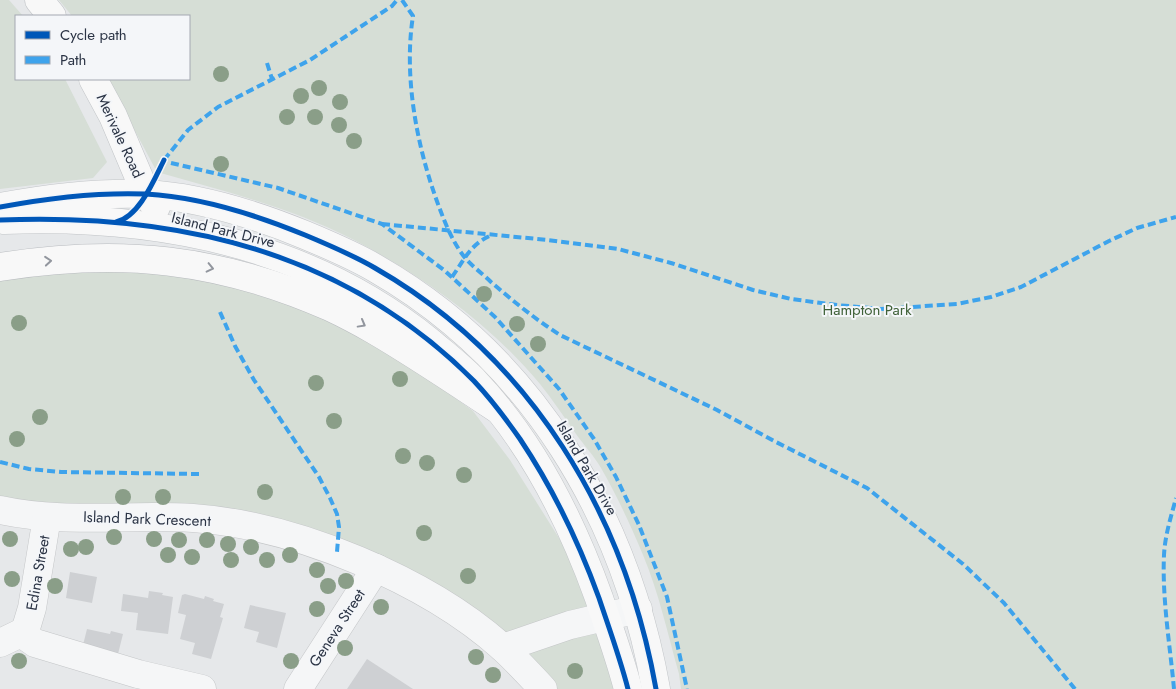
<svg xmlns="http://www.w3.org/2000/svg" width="1176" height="689" font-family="Jost,sans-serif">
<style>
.green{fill:#d6ded6}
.building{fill:#ced0d3}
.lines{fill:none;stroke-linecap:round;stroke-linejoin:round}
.minor-casing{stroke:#c4c6c8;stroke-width:29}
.major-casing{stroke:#c2c5c8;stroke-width:29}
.highway-casing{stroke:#b8bbbf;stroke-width:29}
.minor{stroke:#f5f6f7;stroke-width:28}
.major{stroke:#f8f8f8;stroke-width:28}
.highway{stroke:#f8f8f8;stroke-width:28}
.quiet{stroke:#3ea3ec;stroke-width:4;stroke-dasharray:8 4;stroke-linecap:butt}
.cycleway-casing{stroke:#f4f6f9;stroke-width:8}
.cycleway{stroke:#0057b8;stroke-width:5}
.tree{fill:#8a9e88}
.oneway{stroke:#92969e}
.labels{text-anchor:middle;stroke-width:4;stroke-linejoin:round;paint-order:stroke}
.street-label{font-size:15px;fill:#2b3445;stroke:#f4f6f9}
.park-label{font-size:15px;fill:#3f6138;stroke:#f4f6f9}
</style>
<rect width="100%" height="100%" fill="#e6e8ea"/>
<g class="green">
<path d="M0,0h9l14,16h-7v63h49l42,83 -14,16 -93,11z"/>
<path d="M59,0h1117v689h-495l-2,-15c-11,-39 -20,-81 -36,-119 -12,-29 -26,-59 -42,-87 -7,-12 -17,-23 -25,-34 -12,-17 -23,-34 -36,-50 -50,-60 -117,-108 -186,-144 -62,-32 -130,-49 -197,-68l-50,-93h82v-63h-117z"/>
<path d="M133,265l139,28 113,54 88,64 37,49 59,94 17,49 30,76 1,10h-87l-31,-34 -127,-80 -125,-40 -247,-17v-244z"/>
</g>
<g class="building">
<path d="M70,572l27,5 -5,26 -26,-5z"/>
<path d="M149,591l14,2 -1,2 11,2 -5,37 -32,-4 2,-17 -17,-2 2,-17 25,4z"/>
<path d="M185,594l19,5 1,-3 9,3 -1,2 11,3 -4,13 3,1 -12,41 -19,-5 3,-11 -15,-4 6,-24 -8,-2 4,-18z"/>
<path d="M250,605l36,8 -9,35 -21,-6 3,-10 -15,-4z"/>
<path d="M87,629l23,5 1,-3 12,3 -6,24 -35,-9z"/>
<path d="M367,659l46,30h-66z"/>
</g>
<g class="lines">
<g class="minor-casing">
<g id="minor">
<path d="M0,510c63,14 129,4 193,8 102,7 234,62 310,130 14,13 27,27 40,41"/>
<path d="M21,633l14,10 103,31 64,15"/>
<path d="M0,643l21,-10 5,-5 6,-20 15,-91"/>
<path d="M503,648l67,-23 68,-16"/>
<path d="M298,689l78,-121"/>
</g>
</g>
<g class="major-casing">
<g id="major">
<path d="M39,0l13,16"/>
<path d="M93,79l20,37 33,78 10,13"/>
<path d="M0,207c48,-9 96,-15 146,-13 55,3 108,20 159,41 24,10 48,20 70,33 157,90 250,247 281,421"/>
<path d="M4,220c154,-6 304,23 426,122 15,13 32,26 45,40 58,61 96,138 124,216 10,30 21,60 29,91"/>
</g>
</g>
<g class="highway-casing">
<path id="highway" d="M0,267c120,-19 219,-9 330,40 15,7 30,15 44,23 43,25 84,53 125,80"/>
</g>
<use href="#minor" class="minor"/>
<use href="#major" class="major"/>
<use href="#highway" class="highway"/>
<g class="quiet">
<path d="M402,0l11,16c-10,63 5,137 28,196 6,16 14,34 25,47 7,8 17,15 25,23 22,19 44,37 69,53l157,75 57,31 93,47 96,76 41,39 71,86"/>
<path d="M267,63l5,16"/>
<path d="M164,160l24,-30 30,-23 92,-47 82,-54 5,-6"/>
<path d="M171,163l107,25 104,36 62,46 51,47 64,72 35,50 22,38 23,48 28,72 20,92"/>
<path d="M382,224l166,16 70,9 53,14 82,27 38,9 46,6 44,4 76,-5 34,-7 30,-10 88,-46 28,-13 39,-11"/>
<path d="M452,277c12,-17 19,-34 40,-42"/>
<path d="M220,312l15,34 19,34 65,97 11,21 7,16 2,13 -2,25"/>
<path d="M0,462l29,7 32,3 138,2"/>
<path d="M1174,689c-4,-44 -12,-90 -10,-134 1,-20 7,-38 12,-57"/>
</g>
<g class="cycleway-casing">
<g id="cycleway">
<path d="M0,207c48,-9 96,-15 146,-13 55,3 108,20 159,41 24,10 48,20 70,33 157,90 250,247 281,421"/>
<path d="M0,220c178,-7 345,31 474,161 17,18 32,38 46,58 34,51 58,101 79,159 10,30 21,60 29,91"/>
<path d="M116,222c23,-5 38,-42 48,-62"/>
</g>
</g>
<use href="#cycleway" class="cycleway"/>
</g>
<g class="tree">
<circle cx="221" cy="74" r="8"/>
<circle cx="319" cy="88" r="8"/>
<circle cx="301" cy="96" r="8"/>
<circle cx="340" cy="102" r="8"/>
<circle cx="287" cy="117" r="8"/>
<circle cx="315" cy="117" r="8"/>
<circle cx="339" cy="125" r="8"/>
<circle cx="354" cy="141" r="8"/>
<circle cx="221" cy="164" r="8"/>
<circle cx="484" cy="294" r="8"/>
<circle cx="19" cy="323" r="8"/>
<circle cx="517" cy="324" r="8"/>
<circle cx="538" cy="344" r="8"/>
<circle cx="400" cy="379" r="8"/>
<circle cx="316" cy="383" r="8"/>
<circle cx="40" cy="417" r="8"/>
<circle cx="334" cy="421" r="8"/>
<circle cx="17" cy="439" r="8"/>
<circle cx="403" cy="456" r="8"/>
<circle cx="427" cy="463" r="8"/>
<circle cx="464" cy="475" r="8"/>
<circle cx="265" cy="492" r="8"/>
<circle cx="123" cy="497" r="8"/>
<circle cx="163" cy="497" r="8"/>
<circle cx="424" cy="533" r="8"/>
<circle cx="114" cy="537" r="8"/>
<circle cx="10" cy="539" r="8"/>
<circle cx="154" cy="539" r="8"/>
<circle cx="179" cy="540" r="8"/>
<circle cx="207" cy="540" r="8"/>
<circle cx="228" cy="544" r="8"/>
<circle cx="86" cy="547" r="8"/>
<circle cx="251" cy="547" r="8"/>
<circle cx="71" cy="549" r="8"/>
<circle cx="168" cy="555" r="8"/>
<circle cx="290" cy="555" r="8"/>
<circle cx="192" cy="557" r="8"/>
<circle cx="231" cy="560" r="8"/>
<circle cx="267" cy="560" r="8"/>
<circle cx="317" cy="570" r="8"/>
<circle cx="468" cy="576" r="8"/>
<circle cx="12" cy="579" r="8"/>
<circle cx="346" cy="581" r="8"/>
<circle cx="55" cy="586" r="8"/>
<circle cx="328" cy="586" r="8"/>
<circle cx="381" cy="607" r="8"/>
<circle cx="317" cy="609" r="8"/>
<circle cx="345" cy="648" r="8"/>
<circle cx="476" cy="657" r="8"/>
<circle cx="19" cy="661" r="8"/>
<circle cx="291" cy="661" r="8"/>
<circle cx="575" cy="671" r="8"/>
<circle cx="493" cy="675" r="8"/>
</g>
<defs><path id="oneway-chevron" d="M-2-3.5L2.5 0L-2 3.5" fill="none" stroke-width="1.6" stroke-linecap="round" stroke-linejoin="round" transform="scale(1.25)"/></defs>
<g class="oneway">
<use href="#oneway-chevron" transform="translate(48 261) rotate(-5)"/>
<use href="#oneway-chevron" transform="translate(210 268) rotate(13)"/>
<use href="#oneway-chevron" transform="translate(362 324) rotate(29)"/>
</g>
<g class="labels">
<g class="street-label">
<text transform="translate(120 136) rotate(65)" y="5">Merivale Road</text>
<text transform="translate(223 230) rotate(14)" y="5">Island Park Drive</text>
<text transform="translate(587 468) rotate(60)" y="5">Island Park Drive</text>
<text transform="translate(147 519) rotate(2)" y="5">Island Park Crescent</text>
<text transform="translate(38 573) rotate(-80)" y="5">Edina Street</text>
<text transform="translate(337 628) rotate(-57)" y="5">Geneva Street</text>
</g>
<g class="park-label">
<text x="867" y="315">Hampton Park</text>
</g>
</g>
<rect x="15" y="15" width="175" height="65" fill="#f4f6f9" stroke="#a4a8b1"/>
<rect x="25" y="31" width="25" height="8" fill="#0057b8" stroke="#a4a8b1"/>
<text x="60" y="40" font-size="15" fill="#2b3445">Cycle path</text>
<rect x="25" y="56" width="25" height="8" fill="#3ea3ec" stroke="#a4a8b1"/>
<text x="60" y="65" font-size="15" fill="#2b3445">Path</text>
</svg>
